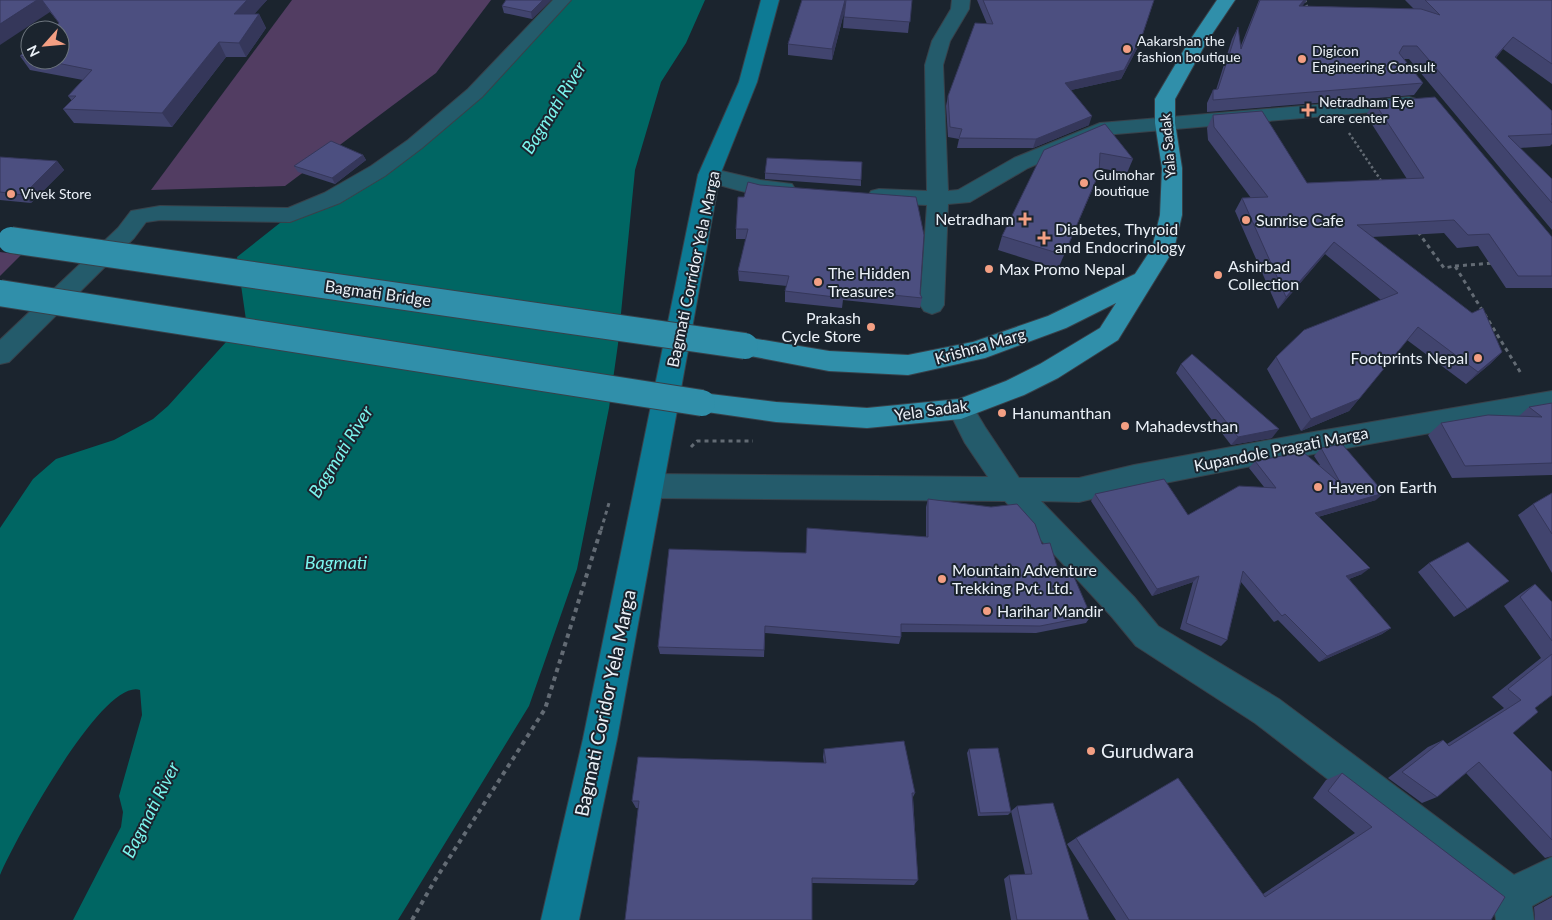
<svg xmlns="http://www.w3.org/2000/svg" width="1552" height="920" font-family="Lato,sans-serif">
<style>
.green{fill:#523d62}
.water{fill:#006663}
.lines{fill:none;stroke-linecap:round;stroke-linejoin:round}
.street-casing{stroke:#38414a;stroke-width:2}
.secondary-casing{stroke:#38414a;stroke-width:2}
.primary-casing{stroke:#38414a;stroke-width:2}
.path-far2{stroke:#636b74;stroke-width:2.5;stroke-dasharray:2.5 2.5;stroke-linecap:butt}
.path-far1{stroke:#636b74;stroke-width:3;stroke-dasharray:4 4;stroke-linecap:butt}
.path{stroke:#636b74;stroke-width:4;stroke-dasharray:4.5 4.5;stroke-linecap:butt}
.street{fill:#245b6b;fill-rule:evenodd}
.secondary{fill:#0d7a94;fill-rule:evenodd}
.primary{fill:#308faa;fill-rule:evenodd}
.primary-bridge-casing{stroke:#38414a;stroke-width:28;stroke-linecap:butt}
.primary-bridge{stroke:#308faa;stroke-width:26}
.wall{fill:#41446e}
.shaded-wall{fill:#35375a}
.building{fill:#4c4f80;stroke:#35375a}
.poi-dot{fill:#f39f83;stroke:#1b242e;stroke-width:2}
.labels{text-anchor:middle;stroke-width:4;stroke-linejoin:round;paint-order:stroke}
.far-poi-label{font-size:14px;fill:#ebf1f8;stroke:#1b242e;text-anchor:start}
.far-street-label{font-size:14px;fill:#ebf1f8;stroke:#1b242e}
.poi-label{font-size:16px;fill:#ebf1f8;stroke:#1b242e;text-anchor:start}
.street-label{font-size:16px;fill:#ebf1f8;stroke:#1b242e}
.water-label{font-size:18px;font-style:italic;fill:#7bf5ee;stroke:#1b242e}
.near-street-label{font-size:19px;fill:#ebf1f8;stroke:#1b242e}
.near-poi-label{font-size:19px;fill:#ebf1f8;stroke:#1b242e;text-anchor:start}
</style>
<rect width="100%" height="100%" fill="#1b242e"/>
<g class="green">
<path d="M292,0h199l-55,73 -151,113 -134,4z"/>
<path d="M0,252l21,3 -21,21z"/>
</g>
<path class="water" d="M562,0h143l-19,43 -25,39 -26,88 -17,174 -9,64 -32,161 -48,137 -131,214h-325l48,-93 2,-15 -4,-16 23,-81 -2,-25c-38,-12 -126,152 -140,185v-347l33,-49 23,-20 58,-19 39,-21 15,-13 78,-86 -9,-63 53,-42 125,-71z"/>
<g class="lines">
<g class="street-casing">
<g id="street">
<path d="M553,0h18l-89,97 -60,51 -37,28 -45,27 -50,19 -130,-2 -14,2 -12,16 -125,124 -9,2v-24l118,-112 13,-17 29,-5 128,2 36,-15 47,-27 37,-26 60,-51z"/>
<path d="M952,0h18l-1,9 -19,32 -7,24 5,126 10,-1 56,-32 86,-35 309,-26 7,2 3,4 -3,4 -7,2 -305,26 -76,33 -58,34 -22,2 -4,101 -4,6 -8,3 -8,-3 -4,-6 7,-100 -48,-2 -8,-2 -3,-5 3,-5 8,-2 48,2 -2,-126 7,-24 19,-32z"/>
<path d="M709,168l51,12 32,4 3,5 -3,5c-28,7 -64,-7 -90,-14l-4,-5 4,-5z"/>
<path d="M1552,391v20l-244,44 -174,34 -55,13 -38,-1 93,96 24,29 121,73 235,176 38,-18v38l-20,11 2,14h-38l-2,-13 -239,-184 -119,-77 -24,-29 -107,-116 -356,-3 -10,-4 -4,-8 4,-8 10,-4 339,3 -23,-34 -17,-34 4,-7 9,-3 9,3 15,25 34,51h60l55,-13 174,-32z"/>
</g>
</g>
<g class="secondary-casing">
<path id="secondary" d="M761,0h18l-22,82 -37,93 -103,564 -38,181h-38l42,-181 115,-564 41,-93z"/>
</g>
<g class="primary-casing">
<path id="primary" d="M1217,0h18l-29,43 -31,56v24l7,45v47l-8,34 -56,91 -60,38 -34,17 -63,24 -94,9 -91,-6 -83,-12 -4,-7 4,-7 9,-3 74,9 91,6 92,-9 47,-18 34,-17 60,-36 16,-25 -50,25 -81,30 -77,17 -79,-4 -84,-16 -9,-2 -3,-7 3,-7 9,-2 84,14 79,4 65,-13 75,-26 87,-42 17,-26 8,-33 2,-47 -7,-45v-24l33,-56z"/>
</g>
<g class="path-far2">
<path d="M1305,0l3,10"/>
<path d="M1349,133l33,49"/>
</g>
<g class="path-far1">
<path d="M1418,232l26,36 11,-2 67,109"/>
<path d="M1455,266l39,-3"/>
<path d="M691,447l6,-6h56"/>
<path d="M601,530l8,-27"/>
</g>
<path class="path" d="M412,920l23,-40 110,-171 56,-180"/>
<use href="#street" class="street"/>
<use href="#secondary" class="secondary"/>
<use href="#primary" class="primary"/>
<g class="primary-bridge-casing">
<g id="primary-bridge">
<path d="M11,240l734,106"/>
<path d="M0,293l702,110"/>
</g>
</g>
<use href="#primary-bridge" class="primary-bridge"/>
</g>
<g class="wall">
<path d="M0,0h267l-13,14h5l7,14 -20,29h-20l-54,70 -98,-4 -11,-14 9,-8 -4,-5 15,-16 -53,-10 -10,-14 10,-9v13h30l-1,-37 -9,-11z"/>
<path d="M551,0l-19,19 -28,-6 -2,-7z"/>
<path d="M802,0h110l-4,33 -65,-5 1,-15 -12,47 -44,-5v-11z"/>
<path d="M977,0h177l-14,43 -19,36 -50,11 18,35 -56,23h-76l2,-9 -11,-2 -2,-31 2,-10 39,-72z"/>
<path d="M1259,0h48l-5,6 112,3 -9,-9h147v84l-49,-35 -7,9 56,53v33l-2,2 -30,2 32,31v51l-143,-171h-5l19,24 -9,12 -207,17v-9l6,-13h3l16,-51 6,-12 2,21z"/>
<path d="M1374,102l178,135v51h-46l-28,-42 -21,2 -13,-15 -72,4 130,115 -12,12 -24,20 -59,-44 -58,71 -48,20 -34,-62 9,-12 105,-57 -56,-46 -47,55 -43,-98 7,-13h9l-43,-58 -1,-12 6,-13 94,68 100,-4 -41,-64z"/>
<path d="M1105,124l28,35 -6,14 -28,-5 -6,20 -35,81 -60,-19 4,-14z"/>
<path d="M363,155l3,5 -31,24 -37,-12 -4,-6z"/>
<path d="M0,157l57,4 7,9 -33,33 -31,-3z"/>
<path d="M765,173l96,7v6l-96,-7z"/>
<path d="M738,197l182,97 2,4 -2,10 -77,-8 -1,8 -57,-6v-11l2,-5 -48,-5 -1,-10 8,-32h-10v-10z"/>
<path d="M1181,364l91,74 -41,7 -55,-72z"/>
<path d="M1552,403v72l-100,3 -24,-43 13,-12 78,-7 10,-9z"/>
<path d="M1321,448l55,52 -58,17 44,57 -13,5 42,49 -9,6 -63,28 -41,-42 -4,2 -33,-40 -14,58 -6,6 -41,-17 13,-47 -41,14 -61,-95 4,-7 93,21 76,-28 -15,-19 6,-7 65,4 -6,-9z"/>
<path d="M1552,493v80l-34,-58 15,-11z"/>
<path d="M928,499l114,45 17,29 32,43 -5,7 -50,10 -135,-1v5l-2,7 -134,-11 -1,24 -104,-3 -2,-7 148,-94 120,-16v-30z"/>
<path d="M1429,563l38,46 -13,8 -36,-45z"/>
<path d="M1535,584l17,18v93l-17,13 -22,25 39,39v84l-7,2 -79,-85 -29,24 -15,6 -34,-25 40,-31 15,-7 4,4 57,-36 -12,-11 49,-39 -37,-52 16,-12z"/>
<path d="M824,749l91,44 -2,4 5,83 -4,5 -102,-2 -174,-75h-2l-4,-7 192,-38 -1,-6z"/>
<path d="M969,749l42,63 -3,3 -30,1 -11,-63z"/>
<path d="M1342,773l149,147h-375l-49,-76 9,-6 187,56 92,-61 -42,-35 13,-18z"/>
<path d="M1017,806l72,114h-78l-7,-41 5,-4 16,-1 -14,-63z"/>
<path d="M1552,897v23h-17l-1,-13z"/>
</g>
<g class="shaded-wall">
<path d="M37,0h5l8,12 -50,33v-21z"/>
<path d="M247,0h20l-25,28 -8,-14z"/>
<path d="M543,0h8l-19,19 -1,-7z"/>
<path d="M845,0v8l-13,52v-11z"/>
<path d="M1304,0h3l-14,18 6,-12z"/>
<path d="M259,14l7,14 -20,29 -7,-14z"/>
<path d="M1143,33l-3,10 -19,36 -59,13 3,-9z"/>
<path d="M1513,37l-10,12 -17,21 9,-13z"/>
<path d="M219,42l7,15 -54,70 -10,-14z"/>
<path d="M1092,116l-3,9 -56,23 3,-9z"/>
<path d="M363,155l3,5 -31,24 -3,-6z"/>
<path d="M57,161l7,9 -33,33 -8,-8z"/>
<path d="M1099,173l-6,15 -35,81 6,-14z"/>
<path d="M1334,242l-9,12 -47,55 8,-12z"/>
<path d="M1502,352l-12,12 -24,20 12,-12z"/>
<path d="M1359,399l-10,12 -48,20 10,-12z"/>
<path d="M1279,429l-7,9 -41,7 7,-8z"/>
<path d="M1384,493l-8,7 -69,20 8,-7z"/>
<path d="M1370,568l-8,6 -24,9 8,-7z"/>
<path d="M1199,576l-6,6 -41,14 5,-7z"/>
<path d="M1391,628l-9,6 -63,28 8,-6z"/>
</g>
<g class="building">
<path d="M0,0h37l-37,24z"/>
<path d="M42,0h205l-13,14h25l-20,29 -20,-1 -57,71 -99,-4 13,-13h-8l24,-26 -50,-10h18v-30h-9l8,-7z"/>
<path d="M506,0h37l-12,12 -29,-6z"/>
<path d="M802,0h43l-13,49 -44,-5z"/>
<path d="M846,0h66l-2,22 -66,-5z"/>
<path d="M983,0h171l-11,33 -19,37 -59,13 27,33 -56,23 -77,-1 3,-9 -12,-2 -2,-31 27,-73 18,1z"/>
<path d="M1260,0h44l-5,6 122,3 19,6 -15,-15h127v64l-39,-27 -18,20 57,54v13h-1h1v10l-44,2 44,43v24l-135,-157h-14l-4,7 24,30 -210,17v-10l5,-1 20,-62 3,22z"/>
<path d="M30,47v11l-10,-2z"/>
<path d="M1435,97l117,140v39h-34l-29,-42 -21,1 -14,-15 -97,5 115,88 11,-5 19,44 -24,20 -60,-45 -59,72 -48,20 -35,-62 28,-27 94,-37 -64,-51 -48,55 -44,-99 26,-1 -54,-70 -1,-12 49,-4 45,72 117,-5 -50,-76z"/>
<path d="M1105,124l28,35 -33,-6 -1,20 -35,82 -62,-19 42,-86z"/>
<path d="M331,141l32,14 -31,23 -38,-12z"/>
<path d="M0,157l57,4 -34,34 -23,-3z"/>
<path d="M767,158l95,4 -1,18 -96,-7z"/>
<path d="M748,182l12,3 156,12 8,38 -4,59 2,4 -78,-8 -1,8 -58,-7 4,-15 -51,-5 10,-42h-12l2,-32h6z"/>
<path d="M1192,354l87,75 -41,8 -57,-73z"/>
<path d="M1552,403v60l-87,3 -24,-43 47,-8 54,2 -13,-10z"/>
<path d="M1342,444l42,49 -69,20 55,55 -24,8 45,52 -64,28 -42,-42 -3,2 -39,-45 -16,69 -41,-17 13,-47 -42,13 -62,-95 69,-15 24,36 51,-29 37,2 -21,-27 48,-9 38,32 -20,-36z"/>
<path d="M1552,493v41l-19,-30z"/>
<path d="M928,499l63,8 26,-3 18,20 7,20 8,-1 9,30 12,-3 20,46 -51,10 -139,-2v13l-136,-11 -1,24 -106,-3 11,-98 137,4 1,-25 121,9z"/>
<path d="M1468,542l41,39 -42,28 -38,-46z"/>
<path d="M1535,584l17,18v39l-32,-44z"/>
<path d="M1552,654v41l-17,13 3,4 -25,21 39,39v68l-73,-78 -42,35 -35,-25 41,-32 6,6 72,-46 -13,-11z"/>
<path d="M904,741l11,52h-3l6,87 -106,-2v42h-187l14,-119h-7l6,-44 188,6 -2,-14z"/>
<path d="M998,748l13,64 -31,1 -11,-64z"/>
<path d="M1342,773l163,124 -14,23h-362l-53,-82 102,-60 87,119 107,-70 -44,-36z"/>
<path d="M1053,803l36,117h-72l-8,-45 23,-1 -15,-68z"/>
</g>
<g class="poi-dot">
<circle cx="1127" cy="49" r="5"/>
<circle cx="1302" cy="59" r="5"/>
<path d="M1305.5 102.5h5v5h5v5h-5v5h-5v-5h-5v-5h5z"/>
<circle cx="1084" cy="183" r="5"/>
<circle cx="11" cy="194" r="5"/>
<path d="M1022.5 211.5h5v5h5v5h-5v5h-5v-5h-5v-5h5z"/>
<circle cx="1246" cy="220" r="5"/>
<path d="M1041.5 230.5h5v5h5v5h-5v5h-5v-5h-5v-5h5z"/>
<circle cx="989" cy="269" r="5"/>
<circle cx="1218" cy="275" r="5"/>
<circle cx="818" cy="282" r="5"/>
<circle cx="871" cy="327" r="5"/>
<circle cx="1478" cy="358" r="5"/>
<circle cx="1002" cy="413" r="5"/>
<circle cx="1125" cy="426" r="5"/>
<circle cx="1318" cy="487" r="5"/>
<circle cx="942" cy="579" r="5"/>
<circle cx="987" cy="611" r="5"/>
<circle cx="1091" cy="751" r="5"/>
</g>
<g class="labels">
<g class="far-poi-label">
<text x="1137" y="46">Aakarshan the<tspan x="1137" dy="16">fashion boutique</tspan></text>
<text x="1312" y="56">Digicon<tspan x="1312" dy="16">Engineering Consult</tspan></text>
<text x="1319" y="107">Netradham Eye<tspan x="1319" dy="16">care center</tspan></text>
<text x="1094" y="180">Gulmohar<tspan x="1094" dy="16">boutique</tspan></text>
<text x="21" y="199">Vivek Store</text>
</g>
<g class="far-street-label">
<text transform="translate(1168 146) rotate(-95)" y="5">Yala Sadak</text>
</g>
<g class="poi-label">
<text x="1014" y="225" text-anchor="end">Netradham</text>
<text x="1256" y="226">Sunrise Cafe</text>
<text x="1055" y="235">Diabetes, Thyroid<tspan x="1055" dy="18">and Endocrinology</tspan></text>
<text x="1228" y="272">Ashirbad<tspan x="1228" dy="18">Collection</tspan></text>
<text x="999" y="275">Max Promo Nepal</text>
<text x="828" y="279">The Hidden<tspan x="828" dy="18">Treasures</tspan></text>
<text x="861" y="324" text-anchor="end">Prakash<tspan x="861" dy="18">Cycle Store</tspan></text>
<text x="1468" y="364" text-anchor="end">Footprints Nepal</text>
<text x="1012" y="419">Hanumanthan</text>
<text x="1135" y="432">Mahadevsthan</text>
<text x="1328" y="493">Haven on Earth</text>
<text x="952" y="576">Mountain Adventure<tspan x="952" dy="18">Trekking Pvt. Ltd.</tspan></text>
<text x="997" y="617">Harihar Mandir</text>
</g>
<g class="street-label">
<text transform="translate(693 269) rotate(-78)" y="6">Bagmati Corridor Yela Marga</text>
<text transform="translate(378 293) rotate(8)" y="6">Bagmati Bridge</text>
<text transform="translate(980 346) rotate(-16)" y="6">Krishna Marg</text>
<text transform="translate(931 410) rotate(-8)" y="6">Yela Sadak</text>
<text transform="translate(1281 449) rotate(-11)" y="6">Kupandole Pragati Marga</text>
</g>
<g class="water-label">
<text transform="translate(554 108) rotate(-58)" y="6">Bagmati River</text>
<text transform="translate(341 452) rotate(-58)" y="6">Bagmati River</text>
<text x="336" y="569">Bagmati</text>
<text transform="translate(151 810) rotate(-63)" y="6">Bagmati River</text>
</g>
<g class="near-street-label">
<text transform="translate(605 703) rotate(-78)" y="7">Bagmati Coridor Yela Marga</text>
</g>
<g class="near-poi-label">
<text x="1101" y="758">Gurudwara</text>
</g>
</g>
<g transform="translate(45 45) rotate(243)"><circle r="24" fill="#1b242e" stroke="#6e767f"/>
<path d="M0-4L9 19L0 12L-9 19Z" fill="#f39f83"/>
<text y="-8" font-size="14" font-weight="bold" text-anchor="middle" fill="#ebf1f8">N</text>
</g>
</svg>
